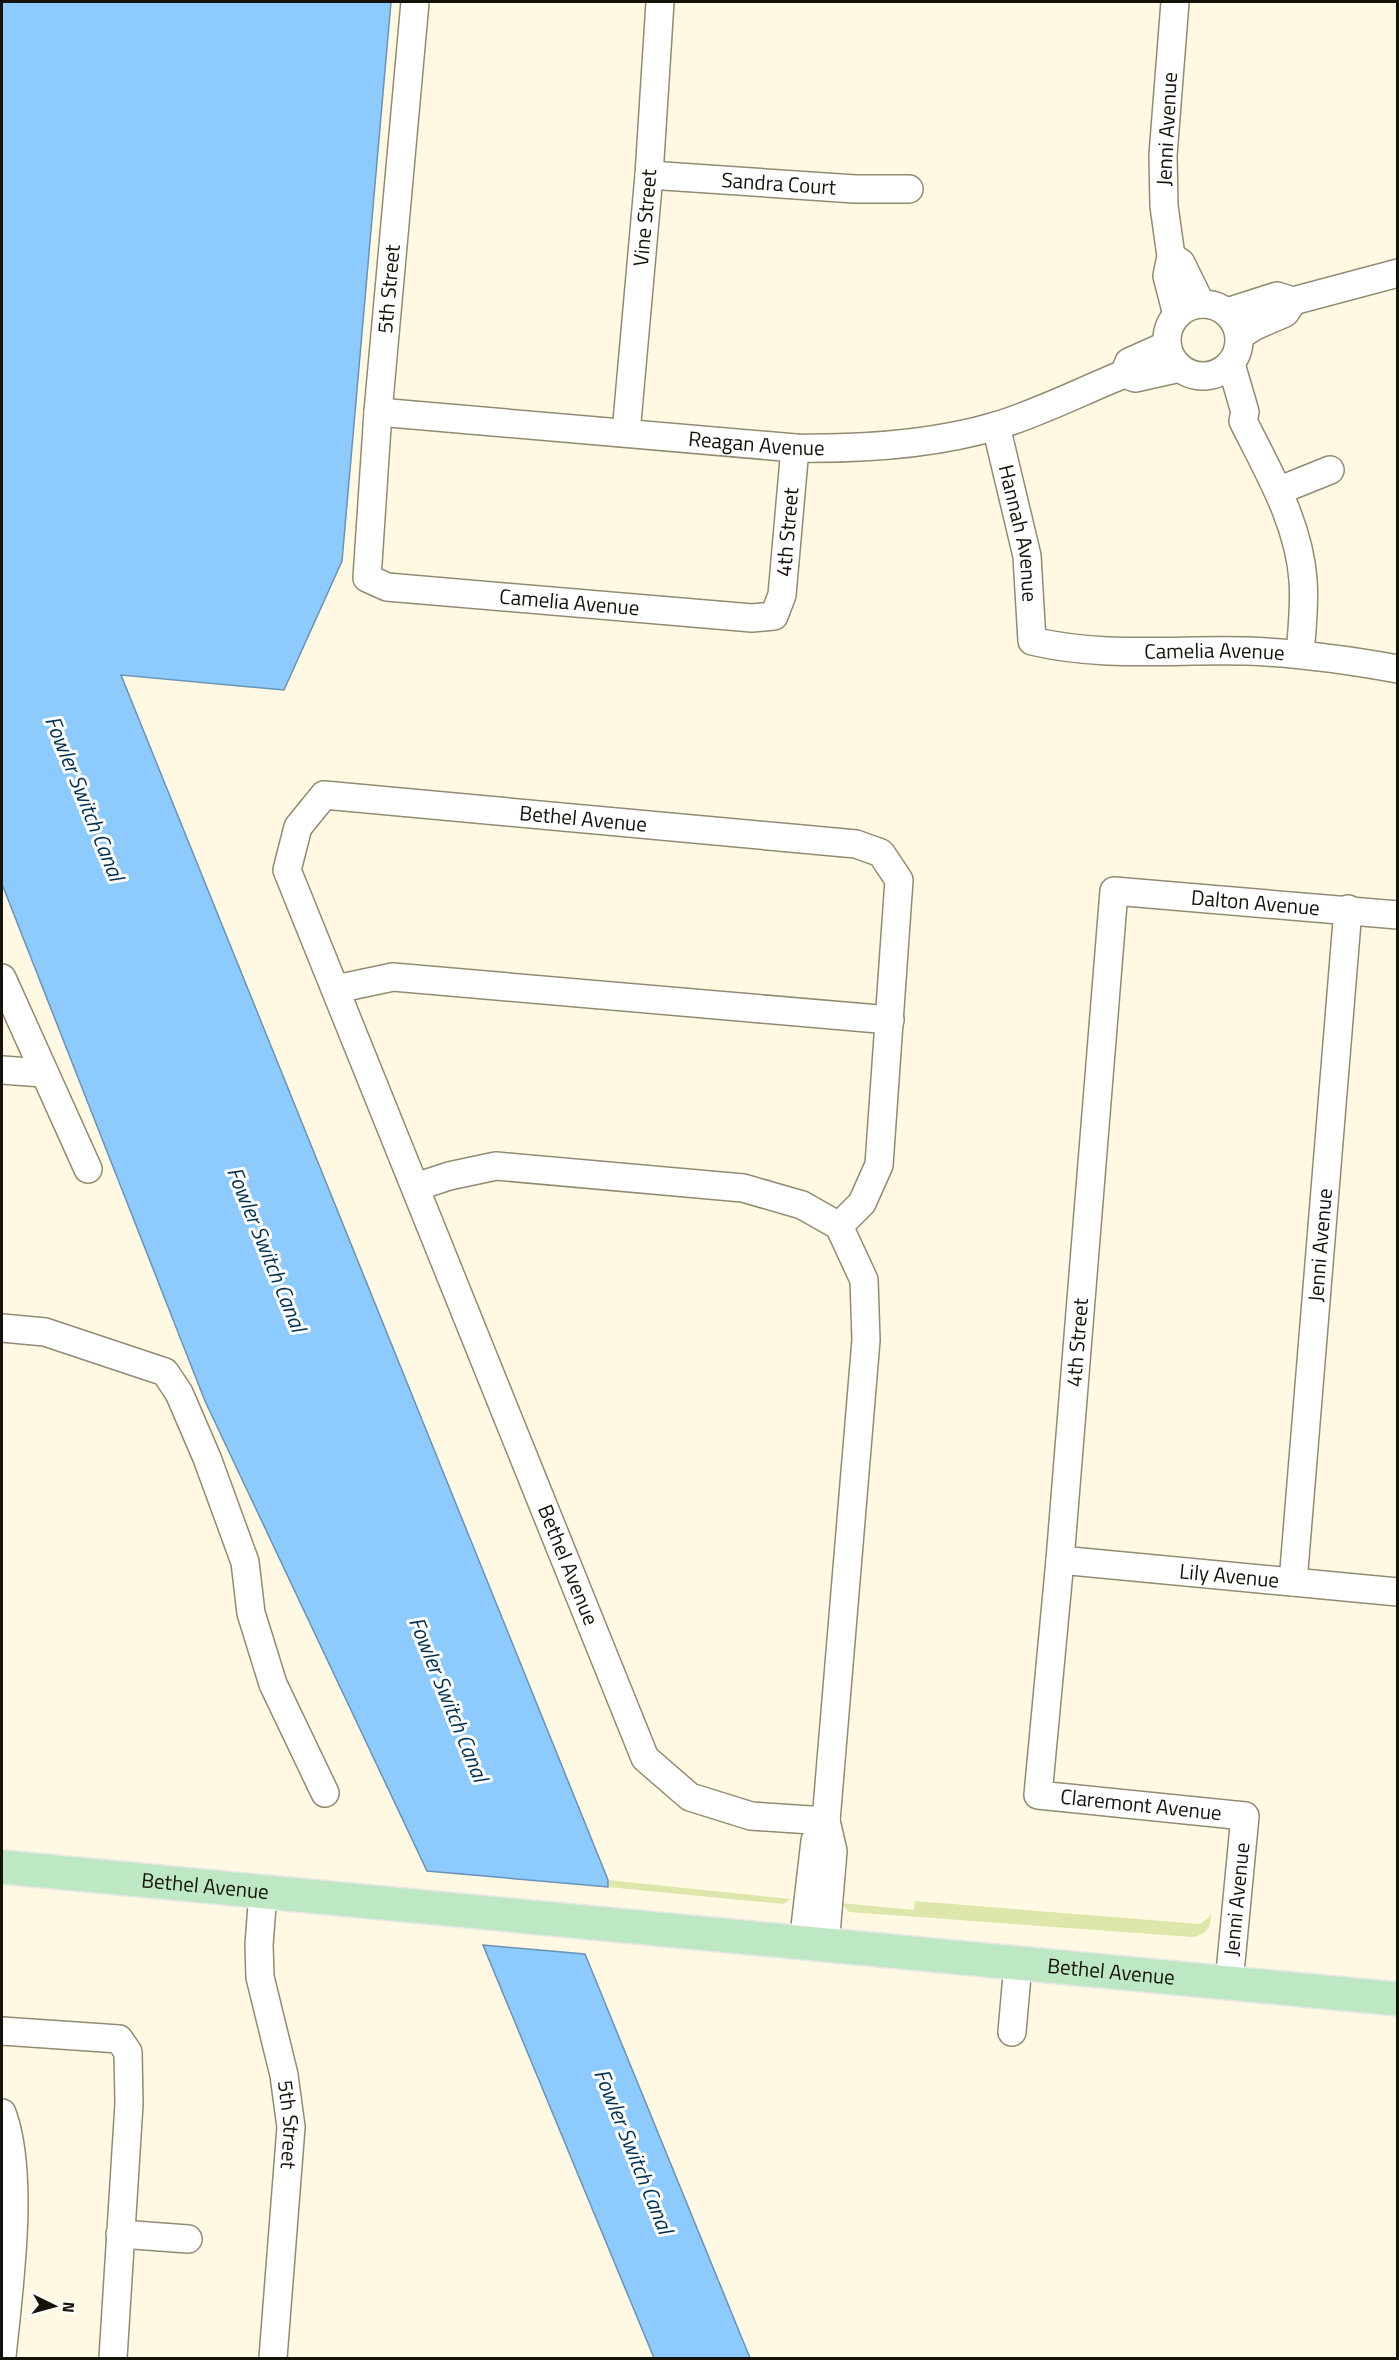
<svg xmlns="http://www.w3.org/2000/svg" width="1399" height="2360" font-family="'Titillium Web',sans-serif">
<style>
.green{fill:#dee6ac}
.water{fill:#8dcafd;stroke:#6993b4;stroke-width:1.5}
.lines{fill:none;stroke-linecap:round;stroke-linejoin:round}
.minor-casing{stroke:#928b72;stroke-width:30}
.major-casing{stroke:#e8e7e6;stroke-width:36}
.minor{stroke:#fff;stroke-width:27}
.major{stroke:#bee7c4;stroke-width:33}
.labels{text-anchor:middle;stroke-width:6;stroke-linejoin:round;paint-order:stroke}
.street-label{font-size:21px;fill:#151209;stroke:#fff}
.water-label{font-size:22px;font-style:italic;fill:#003151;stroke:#fff}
</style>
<rect width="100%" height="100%" fill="#fff9e3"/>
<g class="green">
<path d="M608,1880l183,19 -8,5 -175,-17z"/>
<path d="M915,1901l285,23 11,-9c0,13 -5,19 -18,22l-344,-25 -8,-9 73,7z"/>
</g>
<g class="water">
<path d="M2,2h389l-49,559 -58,129 -163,-15 487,1205v7l-181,-16 -222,-470 -203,-517z"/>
<path d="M483,1945l102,9 165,404h-96z"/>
</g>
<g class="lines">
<g class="minor-casing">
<g id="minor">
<path id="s1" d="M415,2l-37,410 -11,166 20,9 365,31 22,-2 8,-21 13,-147"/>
<path d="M1175,2l-12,153 1,51 7,50 -4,20 10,39"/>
<path id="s2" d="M649,175l206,14h54"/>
<path d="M1171,256l10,7 20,41"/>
<circle cx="1203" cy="340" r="36"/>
<path d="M1227,312l50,-16 16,5 105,-28"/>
<path d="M1239,336l16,-10 30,-13 8,-12"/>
<path d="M1231,364l14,48 -2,9c25,50 56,102 60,159 2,25 -1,50 -3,74"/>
<path d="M1124,374l5,-12 38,-17"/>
<path id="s3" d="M378,412l417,36c65,1 137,-3 201,-22 43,-13 86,-35 128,-52l11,4 45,-10"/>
<path id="s4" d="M996,426l31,130 5,85c71,17 144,8 215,10 51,2 101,9 151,18"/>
<path id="s5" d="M626,433l23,-258 11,-173"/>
<path d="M1278,491l52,-21"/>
<path d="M2,978l86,191"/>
<path d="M336,989l57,-12 497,43"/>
<path d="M2,1070l41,3"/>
<path d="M416,1187l33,-11 47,-10 247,22 59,17 37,21 25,54 2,60 -40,481 7,30 -8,95"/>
<path d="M2,1328l43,4 120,40 14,21 28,65 38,104 6,51 22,71 52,109"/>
<path id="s6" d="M1060,1560l338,32"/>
<path id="s7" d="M1293,1582l55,-673"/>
<path id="s8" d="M826,1821l-75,-5 -61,-19 -45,-39 -358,-888 11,-43 26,-32 532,49 25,9 18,27 -20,285 -17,38 -23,23"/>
<path id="s9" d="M263,1892l-4,53 1,32 24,98 7,52 -18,231"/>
<path d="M803,1944l12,-103 11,-20"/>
<path id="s10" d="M1229,1983l16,-167 -207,-21 22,-235 54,-669 284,24"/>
<path d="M2,2031l117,8 9,13 1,52 -16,254"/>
<path d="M1012,2032l6,-68"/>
<path d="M2,2113c23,61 7,176 0,243"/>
<path d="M120,2234l68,5"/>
</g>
</g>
<g class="major-casing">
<g id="major">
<path id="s11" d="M2,1867l1396,132"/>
</g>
</g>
<use href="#minor" class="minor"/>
<use href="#major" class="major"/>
</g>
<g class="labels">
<g class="street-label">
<text transform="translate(1167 129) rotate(-87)" y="7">Jenni Avenue</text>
<text dy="7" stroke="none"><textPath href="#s2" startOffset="130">Sandra Court</textPath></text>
<text dy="7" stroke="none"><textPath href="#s5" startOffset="216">Vine Street</textPath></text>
<text transform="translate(389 289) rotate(-85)" y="7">5th Street</text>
<text dy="7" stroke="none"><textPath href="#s3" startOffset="380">Reagan Avenue</textPath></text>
<text dy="7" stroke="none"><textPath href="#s1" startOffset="1074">4th Street</textPath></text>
<text dy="7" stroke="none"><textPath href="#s4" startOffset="110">Hannah Avenue</textPath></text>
<text dy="7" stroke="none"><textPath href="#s1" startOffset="783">Camelia Avenue</textPath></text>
<text dy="7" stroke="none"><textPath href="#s4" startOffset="402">Camelia Avenue</textPath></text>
<text dy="7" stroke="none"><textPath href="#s8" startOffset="1502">Bethel Avenue</textPath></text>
<text dy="7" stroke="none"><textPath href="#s10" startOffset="1425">Dalton Avenue</textPath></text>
<text dy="7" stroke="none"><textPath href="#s7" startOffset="338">Jenni Avenue</textPath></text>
<text dy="7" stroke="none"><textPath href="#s10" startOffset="830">4th Street</textPath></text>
<text transform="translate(568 1565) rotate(68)" y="7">Bethel Avenue</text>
<text dy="7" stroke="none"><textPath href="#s6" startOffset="170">Lily Avenue</textPath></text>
<text transform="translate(1141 1805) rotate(6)" y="7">Claremont Avenue</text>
<text dy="7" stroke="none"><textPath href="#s11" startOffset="204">Bethel Avenue</textPath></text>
<text dy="7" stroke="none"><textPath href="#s10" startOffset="84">Jenni Avenue</textPath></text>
<text dy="7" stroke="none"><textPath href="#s11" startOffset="1114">Bethel Avenue</textPath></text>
<text dy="7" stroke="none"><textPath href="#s9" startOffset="236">5th Street</textPath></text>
</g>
<g class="water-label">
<text transform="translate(85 798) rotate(68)" y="8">Fowler Switch Canal</text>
<text transform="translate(267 1249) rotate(68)" y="8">Fowler Switch Canal</text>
<text transform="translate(449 1699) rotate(68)" y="8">Fowler Switch Canal</text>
<text transform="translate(634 2151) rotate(68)" y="8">Fowler Switch Canal</text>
</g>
</g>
<rect width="1399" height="2360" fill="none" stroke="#151209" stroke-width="6"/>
<g transform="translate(54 2306) rotate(95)" stroke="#ffffff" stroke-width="4.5" paint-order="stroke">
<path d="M0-4.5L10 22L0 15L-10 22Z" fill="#151209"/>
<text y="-9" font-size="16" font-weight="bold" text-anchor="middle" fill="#151209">N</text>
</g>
</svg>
